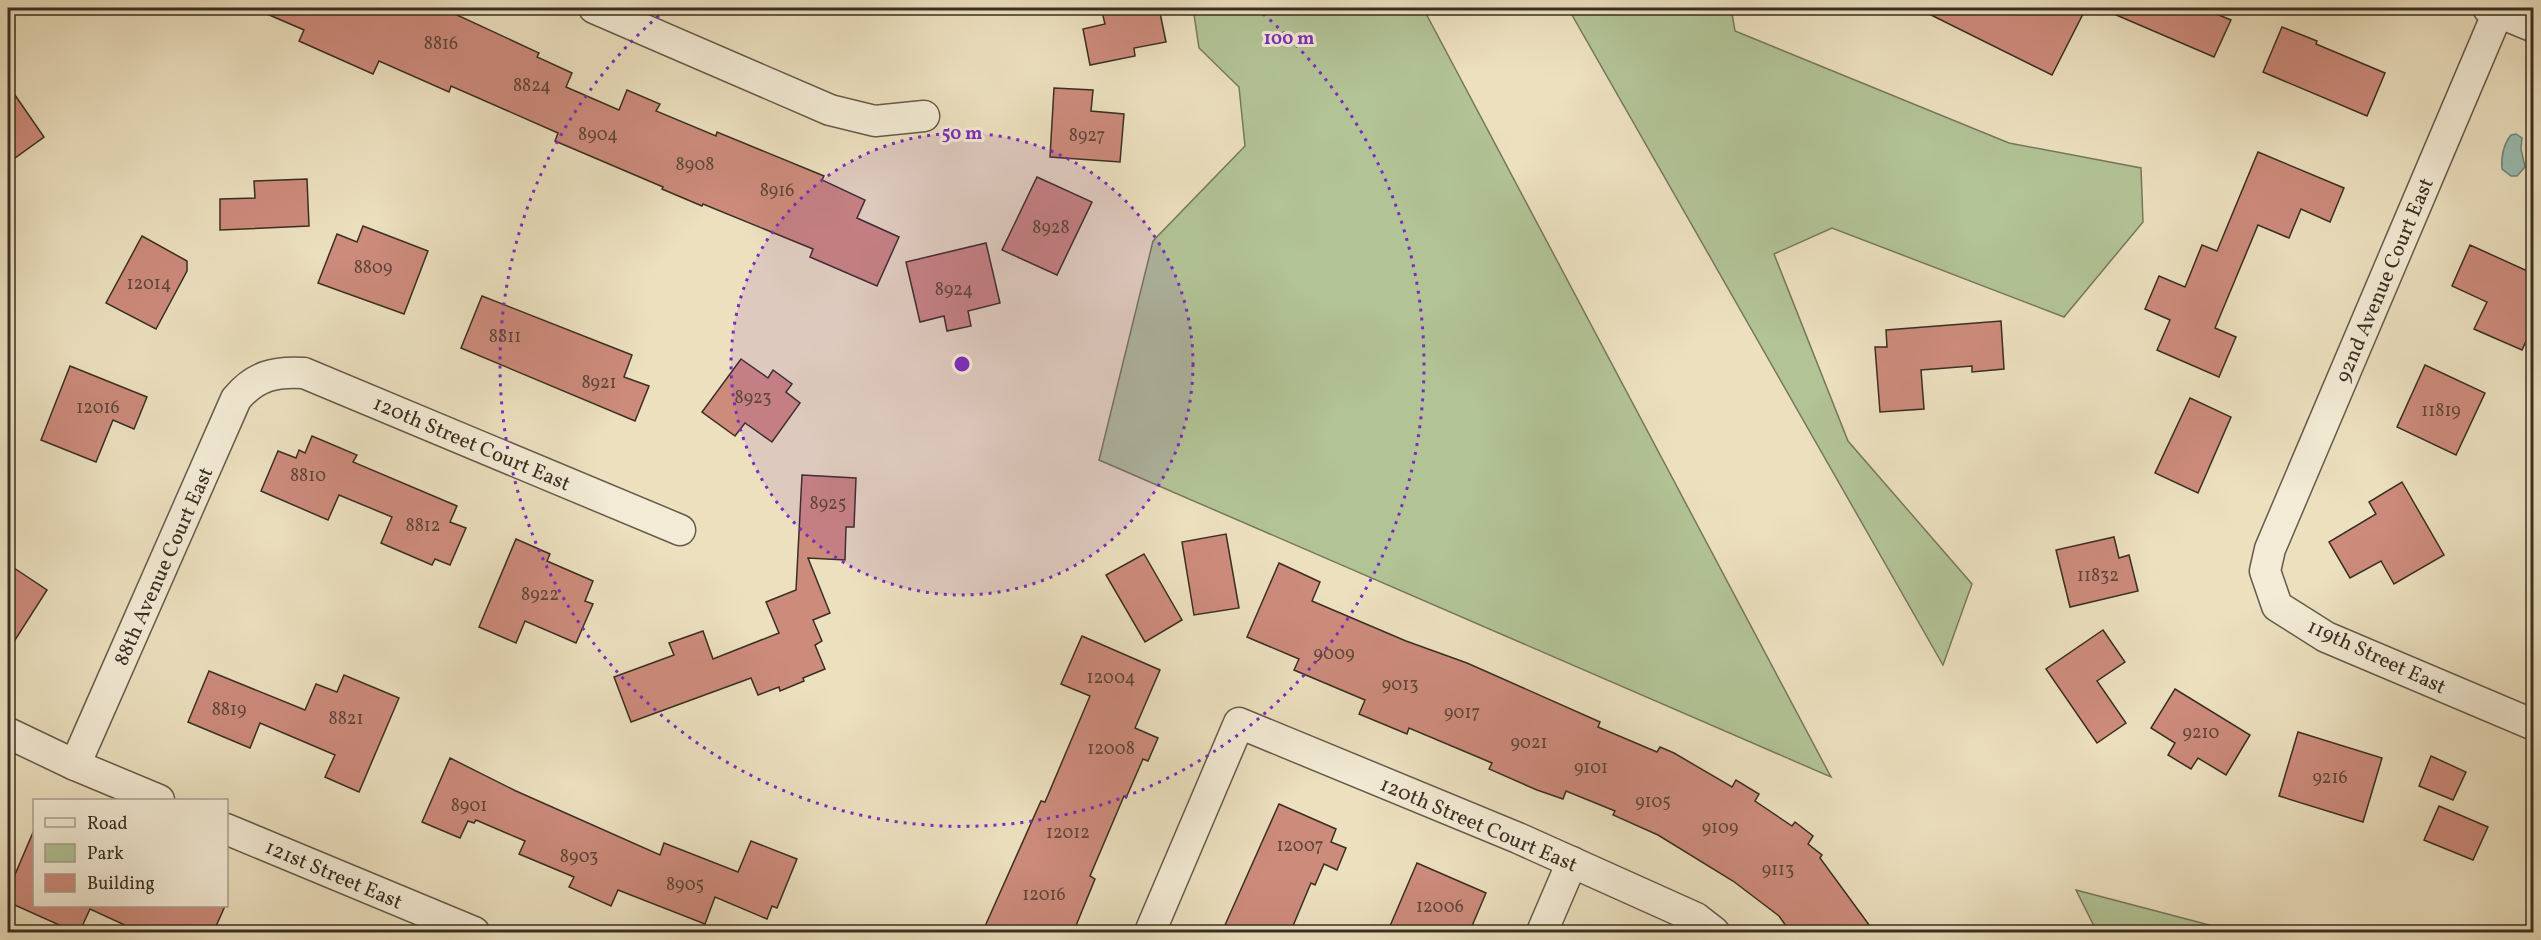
<svg xmlns="http://www.w3.org/2000/svg" width="2541" height="940" font-family="Vollkorn,serif">
<style>
.green{fill:#b2c396;stroke:#76795c;stroke-width:1.5}
.water{fill:#99bdb2;stroke:#738479;stroke-width:1.5}
.building{fill:#cd8b7c;stroke:#392f23;stroke-width:1.5}
.lines{fill:none;stroke-linecap:round;stroke-linejoin:round}
.minor-casing{stroke:#665b4a;stroke-width:33}
.minor{stroke:#f3ebd5;stroke-width:30}
.ring{fill:none;stroke:#7b2cbf;stroke-width:3;stroke-dasharray:3 6}
.labels{text-anchor:middle;stroke-width:6;stroke-linejoin:round;paint-order:stroke}
.number-label{font-size:18px;fill:#5e4639}
.street-label{font-size:21px;fill:#392f23;stroke:#f3ebd5}
.centre{fill:#7b2cbf;stroke:#f3ebd5;stroke-width:3}
.ring-label{font-size:18px;text-anchor:middle;font-weight:bold;fill:#7b2cbf;stroke:#f3ebd5;stroke-width:6;stroke-linejoin:round;paint-order:stroke}
</style>
<rect width="100%" height="100%" fill="#ece0bf"/>
<filter id="stains"><feTurbulence type="fractalNoise" baseFrequency=".00333" numOctaves="4"/><feColorMatrix values="0 0 0 0 .2 0 0 0 0 .09 0 0 0 0 .02 0 0 0 .5 -.17"/></filter>
<radialGradient id="worn" r=".72"><stop offset=".6" stop-color="#630" stop-opacity="0"/><stop offset="1" stop-color="#630" stop-opacity=".3"/></radialGradient>
<g class="green">
<path d="M1193,8h230l408,769 -732,-317 54,-219 92,-95 -6,-59 -40,-39z"/>
<path d="M1568,8h163l4,23 274,112 132,25 2,54 -79,95 -232,-89 -58,26 74,187 124,143 -29,81z"/>
<path d="M2076,890l160,42h-139z"/>
</g>
<path class="water" d="M2516,134l6,4 -1,11 4,18 -8,9h-6l-9,-7c-1,-13 1,-24 9,-34z"/>
<g class="building">
<path d="M253,8h189l97,45 -2,4 35,16 -6,14 53,23 8,-20 33,14 -4,7 60,25 1,-4 107,44 -2,4 43,20 -8,18 42,19 -22,49 -67,-29 3,-8 -110,-45 -1,2 -40,-17 1,-2 -108,-46 3,-8 -107,-47 -2,6 -70,-31 -6,13 -74,-33 5,-11z"/>
<path d="M1101,8h58l7,34 -32,6 1,8 -45,9 -7,-36 22,-5z"/>
<path d="M1917,8h169l-34,67z"/>
<path d="M2100,8h102l29,12 -17,37z"/>
<path d="M2282,27l35,14 -1,3 69,29 -18,43 -104,-44z"/>
<path d="M8,85l36,52 -36,26z"/>
<path d="M1054,88l39,2 -2,21 33,3 -4,48 -70,-5z"/>
<path d="M2258,152l86,36 -14,34 -29,-13 -12,29 -31,-13 -43,103 21,9 -17,40 -62,-27 13,-30 -25,-11 14,-33 26,11 17,-42 15,6z"/>
<path d="M1037,177l55,25 -35,73 -55,-25z"/>
<path d="M307,179l2,47 -89,4v-31l35,-1 -1,-17z"/>
<path d="M363,226l65,25 -24,63 -86,-31 19,-49 20,8z"/>
<path d="M142,236l45,25v10l-31,58 -50,-26z"/>
<path d="M986,243l14,60 -32,8 3,15 -24,5 -3,-15 -24,6 -14,-60z"/>
<path d="M2470,245l64,29v50l-12,26 -48,-21 13,-27 -35,-16z"/>
<path d="M482,296l150,59 -8,22 25,9 -14,35 -174,-73z"/>
<path d="M2001,321l3,48 -32,3v-6l-51,4 3,39 -44,3 -5,-65h12l-1,-17z"/>
<path d="M741,359l27,19 5,-8 19,14 -6,8 14,11 -28,39 -27,-19 -10,13 -33,-24z"/>
<path d="M2425,365l60,28 -29,62 -59,-28z"/>
<path d="M70,366l77,31 -13,32 -21,-9 -17,42 -55,-22z"/>
<path d="M2190,398l41,19 -33,76 -43,-20z"/>
<path d="M312,436l45,19 -4,7 104,44 -7,16 16,6 -16,37 -15,-6 -3,6 -51,-22 11,-26 -53,-22 -11,25 -67,-29 17,-40 18,7 3,-8 6,3z"/>
<path d="M802,475l54,3 -2,49h-8l-1,33 -37,-2 22,55 -17,7 9,21 -7,4 10,24 -22,9 1,3 -24,10 -1,-4 -21,8 -7,-17 -120,44 -17,-45 60,-22 -5,-12 34,-12 10,28 66,-26 -13,-31 30,-12z"/>
<path d="M2402,482l42,73 -50,29 -13,-23 -31,17 -21,-36 47,-28 -7,-12z"/>
<path d="M1226,534l13,74 -45,7 -12,-73z"/>
<path d="M2114,537l5,21 10,-3 9,36 -68,16 -14,-57z"/>
<path d="M516,539l34,15 -3,7 46,20 -8,20 8,3 -17,39 -51,-22 -9,22 -37,-16z"/>
<path d="M1144,554l38,66 -37,22 -39,-67z"/>
<path d="M1279,563l41,19 -8,19 94,40 61,22 133,59 -2,5 59,25 3,-5 14,6 58,34 4,-7 23,14 -4,7 37,25 3,-4 18,14 -5,8 14,11 -2,3 55,75h-84l-12,-17 -46,-35 -75,-46 -45,-20 2,-4 -49,-20 -3,8 -26,-9 -48,-21 3,-6 -83,-35 -2,6 -48,-20 6,-14 -71,-30 5,-11 -52,-22z"/>
<path d="M8,564l39,26 -39,61z"/>
<path d="M2103,630l22,32 -28,19 29,42 -29,20 -51,-74z"/>
<path d="M1082,636l78,34 -25,58 23,10 -10,23 -5,-2 -17,39 -2,-2 -34,80 5,3 -22,54h-91l59,-132 4,1 45,-106 -29,-12z"/>
<path d="M209,671l96,39 11,-26 21,8 7,-17 55,23 -40,94 -34,-15 10,-22 -75,-32 -10,25 -62,-26z"/>
<path d="M2175,689l75,46 -24,40 -28,-17 -7,11 -23,-14 7,-12 -24,-15z"/>
<path d="M2298,732l84,26 -19,64 -84,-26z"/>
<path d="M2431,756l35,16 -13,28 -34,-14z"/>
<path d="M450,758l66,33 144,64 4,-12 74,29 13,-31 46,18 -20,49 -5,-2 -5,13 -52,-22 -10,27 -87,-34 -7,16 -42,-19 5,-10 -55,-23 6,-13 -49,-21 -2,3 -6,-2 -8,17 -38,-16z"/>
<path d="M1279,804l57,25 -5,13 15,6 -9,22 -13,-6 -9,21 -4,-2 -21,50h-47l-18,-8z"/>
<path d="M2439,806l49,21 -15,33 -49,-20z"/>
<path d="M34,830v76h191l-12,27h-71l-52,-24 -11,24h-2l-69,-31v-11z"/>
<path d="M1417,863l69,30 -17,40h-82z"/>
</g>
<g class="lines">
<g class="minor-casing">
<g id="minor">
<path d="M594,8l236,102 45,11 49,-5"/>
<path d="M2488,8l46,19"/>
<path d="M2498,12l-228,537 -5,22 12,35 49,31 208,88"/>
<path d="M8,733l67,32 84,35"/>
<path d="M75,765l161,-366c19,-23 39,-28 68,-26l376,157"/>
<path d="M226,829l248,103"/>
<path d="M1150,932l89,-209 279,115 178,80 18,14"/>
<path d="M1542,932l30,-70"/>
</g>
</g>
<use href="#minor" class="minor"/>
</g>
<circle cx="962" cy="364" r="231" fill="#7b2cbf" fill-opacity=".12"/>
<g class="ring">
<circle cx="962" cy="364" r="231"/>
<path d="M1256 8A462 462 0 1 1 668 8"/>
</g>
<g class="labels">
<g class="number-label">
<text x="441" y="49">8816</text>
<text x="532" y="91">8824</text>
<text x="598" y="140">8904</text>
<text x="1087" y="141">8927</text>
<text x="695" y="170">8908</text>
<text x="777" y="196">8916</text>
<text x="1051" y="233">8928</text>
<text x="373" y="273">8809</text>
<text x="149" y="289">12014</text>
<text x="954" y="295">8924</text>
<text x="505" y="342">8811</text>
<text x="599" y="388">8921</text>
<text x="753" y="403">8923</text>
<text x="98" y="413">12016</text>
<text x="2441" y="416">11819</text>
<text x="308" y="481">8810</text>
<text x="828" y="509">8925</text>
<text x="423" y="531">8812</text>
<text x="2098" y="581">11832</text>
<text x="540" y="600">8922</text>
<text x="1334" y="659">9009</text>
<text x="1111" y="683">12004</text>
<text x="1400" y="690">9013</text>
<text x="229" y="715">8819</text>
<text x="1462" y="718">9017</text>
<text x="346" y="724">8821</text>
<text x="2201" y="738">9210</text>
<text x="1529" y="748">9021</text>
<text x="1111" y="754">12008</text>
<text x="1591" y="773">9101</text>
<text x="2330" y="783">9216</text>
<text x="1653" y="807">9105</text>
<text x="469" y="811">8901</text>
<text x="1720" y="833">9109</text>
<text x="1068" y="838">12012</text>
<text x="1300" y="851">12007</text>
<text x="579" y="862">8903</text>
<text x="1778" y="875">9113</text>
<text x="685" y="890">8905</text>
<text x="1044" y="900">12016</text>
<text x="1440" y="912">12006</text>
</g>
<g class="street-label">
<text transform="translate(2384 280) rotate(-67)" y="7">92nd Avenue Court East</text>
<text transform="translate(472 443) rotate(23)" y="7">120th Street Court East</text>
<text transform="translate(163 566) rotate(-66)" y="7">88th Avenue Court East</text>
<text transform="translate(2377 656) rotate(25)" y="7">119th Street East</text>
<text transform="translate(1479 824) rotate(23)" y="7">120th Street Court East</text>
<text transform="translate(334 874) rotate(23)" y="7">121st Street East</text>
</g>
</g>
<circle cx="962" cy="364" r="9" class="centre"/>
<g class="ring-label">
<text x="1289" y="44">100 m</text>
<text x="962" y="139">50 m</text>
</g>
<rect width="2541" height="940" fill="none" stroke="#ece0bf" stroke-width="30"/>
<rect x="9" y="9" width="2523" height="922" fill="none" stroke="#392f23" stroke-width="3"/>
<rect x="15" y="15" width="2511" height="910" fill="none" stroke="#392f23" stroke-width="1.5"/>
<rect x="33" y="799" width="195" height="108" fill="#f3ebd5" stroke="#a9a08e" stroke-width="1.5"/>
<rect x="45" y="818" width="30" height="9" fill="#f3ebd5" stroke="#a9a08e" stroke-width="1.5"/>
<text x="87" y="829" font-size="18" fill="#392f23">Road</text>
<rect x="45" y="844" width="30" height="18" fill="#b2c396" stroke="#a9a08e" stroke-width="1.5"/>
<text x="87" y="859" font-size="18" fill="#392f23">Park</text>
<rect x="45" y="874" width="30" height="18" fill="#cd8b7c" stroke="#a9a08e" stroke-width="1.5"/>
<text x="87" y="889" font-size="18" fill="#392f23">Building</text>
<rect width="100%" height="100%" filter="url(#stains)"/>
<rect width="100%" height="100%" fill="url(#worn)"/>
</svg>
